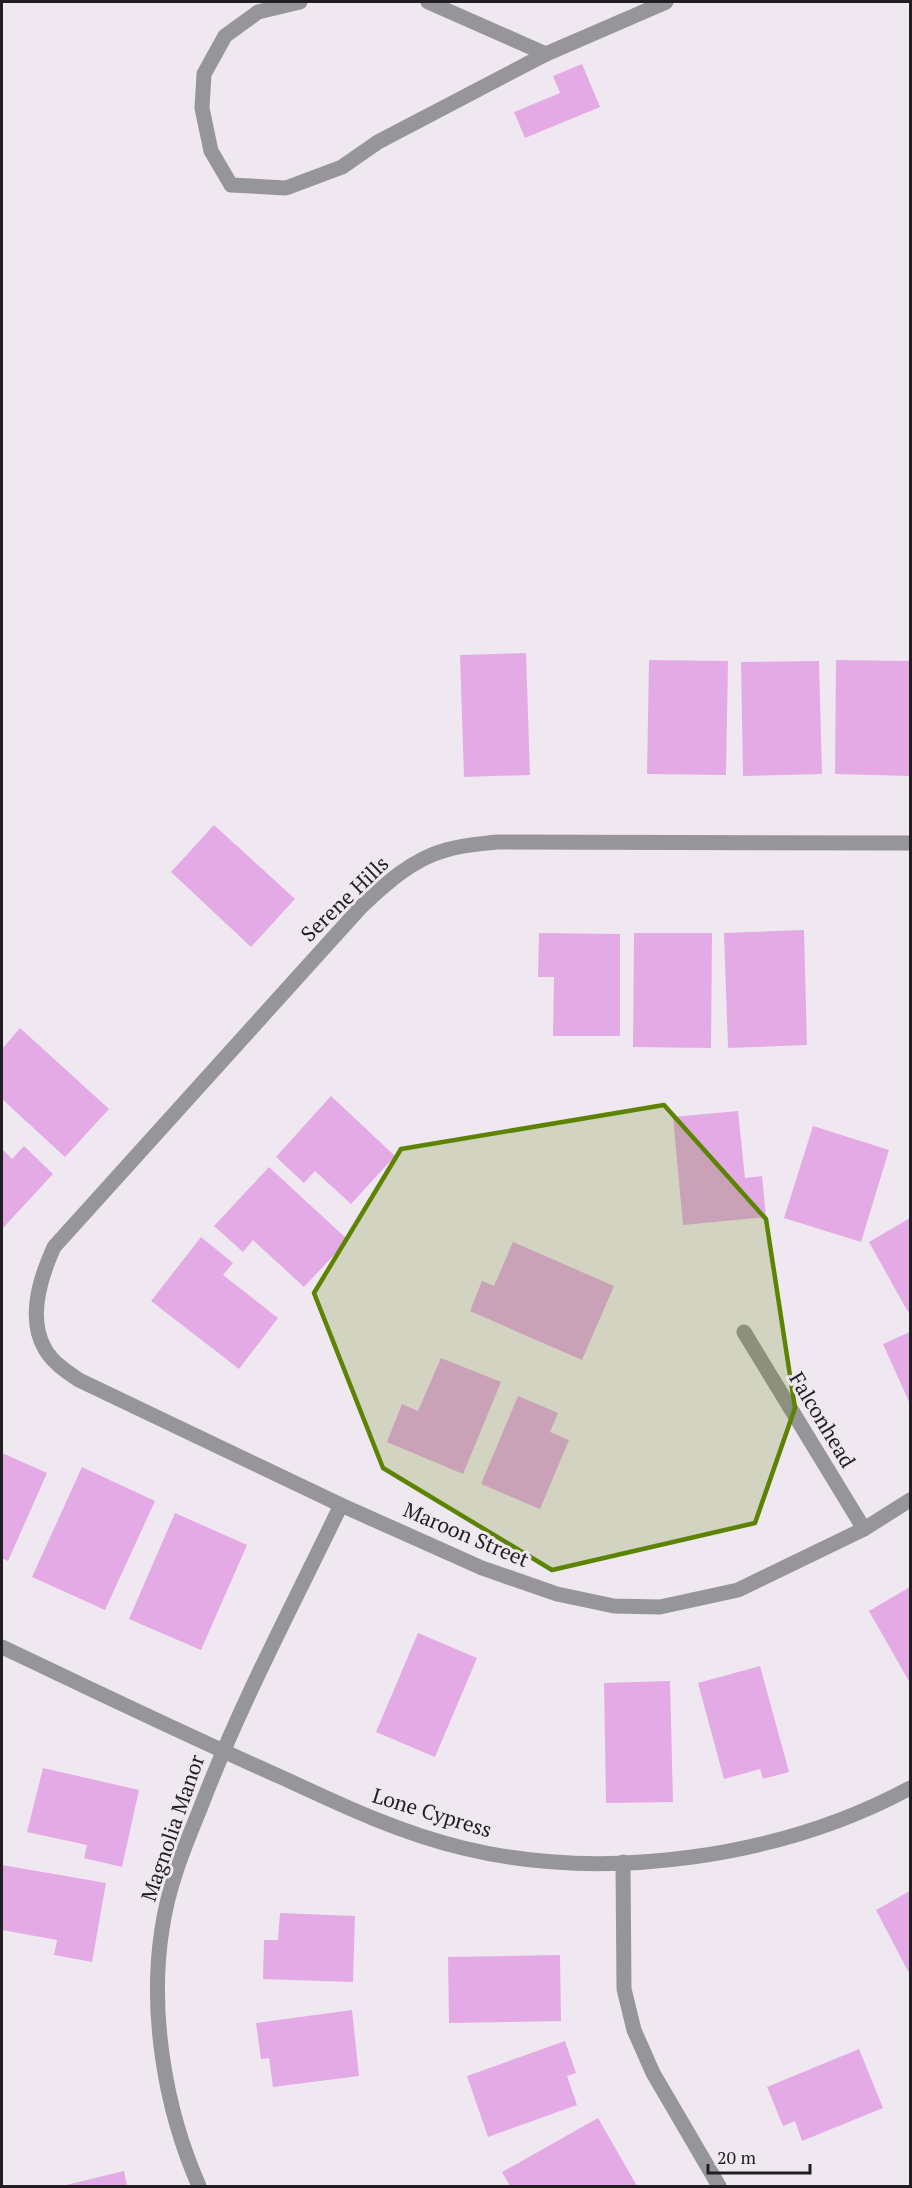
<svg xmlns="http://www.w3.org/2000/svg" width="912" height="2188" font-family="'PT Serif',serif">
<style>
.building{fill:#e4aae5}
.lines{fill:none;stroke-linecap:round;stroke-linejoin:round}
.service{stroke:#96959a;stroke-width:15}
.minor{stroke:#96959a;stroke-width:15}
.marked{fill:#5d8303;fill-opacity:0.2;stroke:#5d8303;stroke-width:4.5;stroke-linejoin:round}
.labels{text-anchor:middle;stroke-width:6;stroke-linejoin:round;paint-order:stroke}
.street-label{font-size:21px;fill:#211e21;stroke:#f0e8f0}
</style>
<rect width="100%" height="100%" fill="#f0e8f0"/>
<g class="building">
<path d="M582,64l18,43 -75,31 -11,-26 46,-19 -7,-17z"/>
<path d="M526,653l4,122 -66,2 -4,-122z"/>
<path d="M649,660l79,1 -2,114 -79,-1z"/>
<path d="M836,660l74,1v115l-75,-2z"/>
<path d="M819,661l3,113 -79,2 -2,-114z"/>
<path d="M214,825l81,74 -44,48 -80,-75z"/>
<path d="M804,930l3,115 -79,3 -4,-115z"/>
<path d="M539,933l81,1v102h-67l1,-59h-16z"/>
<path d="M634,933h78l-1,115 -78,-1z"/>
<path d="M20,1028l89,81 -44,48 -63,-58v-50z"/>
<path d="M331,1096l64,60 -44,48 -36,-33 -11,12 -28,-26z"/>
<path d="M738,1111l7,67 17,-2 4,41 -83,8 -10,-108z"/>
<path d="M813,1126l76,24 -28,92 -77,-24z"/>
<path d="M24,1146l29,28 -51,55v-80l10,10z"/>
<path d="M269,1167l79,73 -44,47 -51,-47 -10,12 -29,-26z"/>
<path d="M910,1218v92l-2,2 -39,-70z"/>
<path d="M201,1237l32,26 -10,12 55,43 -39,51 -88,-68z"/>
<path d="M513,1242l101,44 -32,74 -112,-49 12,-30 12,5z"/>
<path d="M910,1332v72l-27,-60z"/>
<path d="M441,1358l60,24 -38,92 -76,-32 15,-38 16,7z"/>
<path d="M518,1396l40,17 -8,19 19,8 -29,69 -59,-25z"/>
<path d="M2,1453l45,20 -39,88 -6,-3z"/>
<path d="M82,1467l73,34 -50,109 -73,-33z"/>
<path d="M175,1513l72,32 -46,105 -72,-31z"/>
<path d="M910,1587v96l-41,-72z"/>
<path d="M418,1633l59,25 -42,99 -59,-25z"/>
<path d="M760,1666l29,106 -26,7 -3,-10 -36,10 -26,-96z"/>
<path d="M670,1681l3,121 -67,1 -2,-120z"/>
<path d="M43,1768l96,22 -17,77 -38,-9 3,-13 -60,-13z"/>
<path d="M2,1865l104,18 -14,79 -38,-7 3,-15 -55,-10z"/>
<path d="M910,1891v84l-34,-65z"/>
<path d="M280,1913l75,3 -2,66 -90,-3 1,-39h14z"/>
<path d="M560,1955l1,66 -112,2 -1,-66z"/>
<path d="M352,2010l7,66 -86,11 -4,-29 -8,1 -5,-36z"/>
<path d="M565,2041l11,32 -9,3 10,29 -89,32 -21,-61z"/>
<path d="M859,2049l24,59 -81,33 -7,-20 -12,5 -16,-39z"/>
<path d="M598,2118l39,68h-127l-8,-14z"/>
<path d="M124,2171l3,15h-65z"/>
</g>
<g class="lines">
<g class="service">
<path d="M300,2l-42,10 -33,24 -21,38 -2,34 9,43 20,34 55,3 56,-21 36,-25 168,-88 120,-52"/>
<path d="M428,2l118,52"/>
</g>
<g class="minor">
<path d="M910,843l-413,-1c-17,2 -35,3 -51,8 -33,9 -60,33 -85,57l-307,340c-14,31 -27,71 -9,102 7,13 22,23 34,31l262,125 141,63 75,26 57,12 46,1 78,-17 126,-61 46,-29"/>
<path d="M744,1332l120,197"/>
<path d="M2,1647c93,44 186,89 281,131 58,27 117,55 180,70 143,35 319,9 447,-60"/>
<path d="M623,1862l1,127 10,41 19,43 66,113"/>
<path d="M199,2186c-34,-77 -50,-173 -37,-257 6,-42 22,-81 38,-120 40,-105 93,-204 141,-304"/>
</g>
</g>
<path class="marked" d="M664,1105l102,114 29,189 -40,115 -203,47 -169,-102 -69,-175 87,-144z"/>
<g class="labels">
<g class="street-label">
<text transform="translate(345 899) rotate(-44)" y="7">Serene Hills</text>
<text transform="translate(822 1420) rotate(59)" y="7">Falconhead</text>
<text transform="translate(466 1535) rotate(23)" y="7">Maroon Street</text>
<text transform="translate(432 1813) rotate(17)" y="7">Lone Cypress</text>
<text transform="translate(173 1828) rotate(-71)" y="7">Magnolia Manor</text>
</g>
</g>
<rect width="912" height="2188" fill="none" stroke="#211e21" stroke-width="6"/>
<path d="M708 2164v9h102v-9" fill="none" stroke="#211e21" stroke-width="3"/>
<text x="717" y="2164" font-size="18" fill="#211e21" stroke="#f0e8f0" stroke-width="4.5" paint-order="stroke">20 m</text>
</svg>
